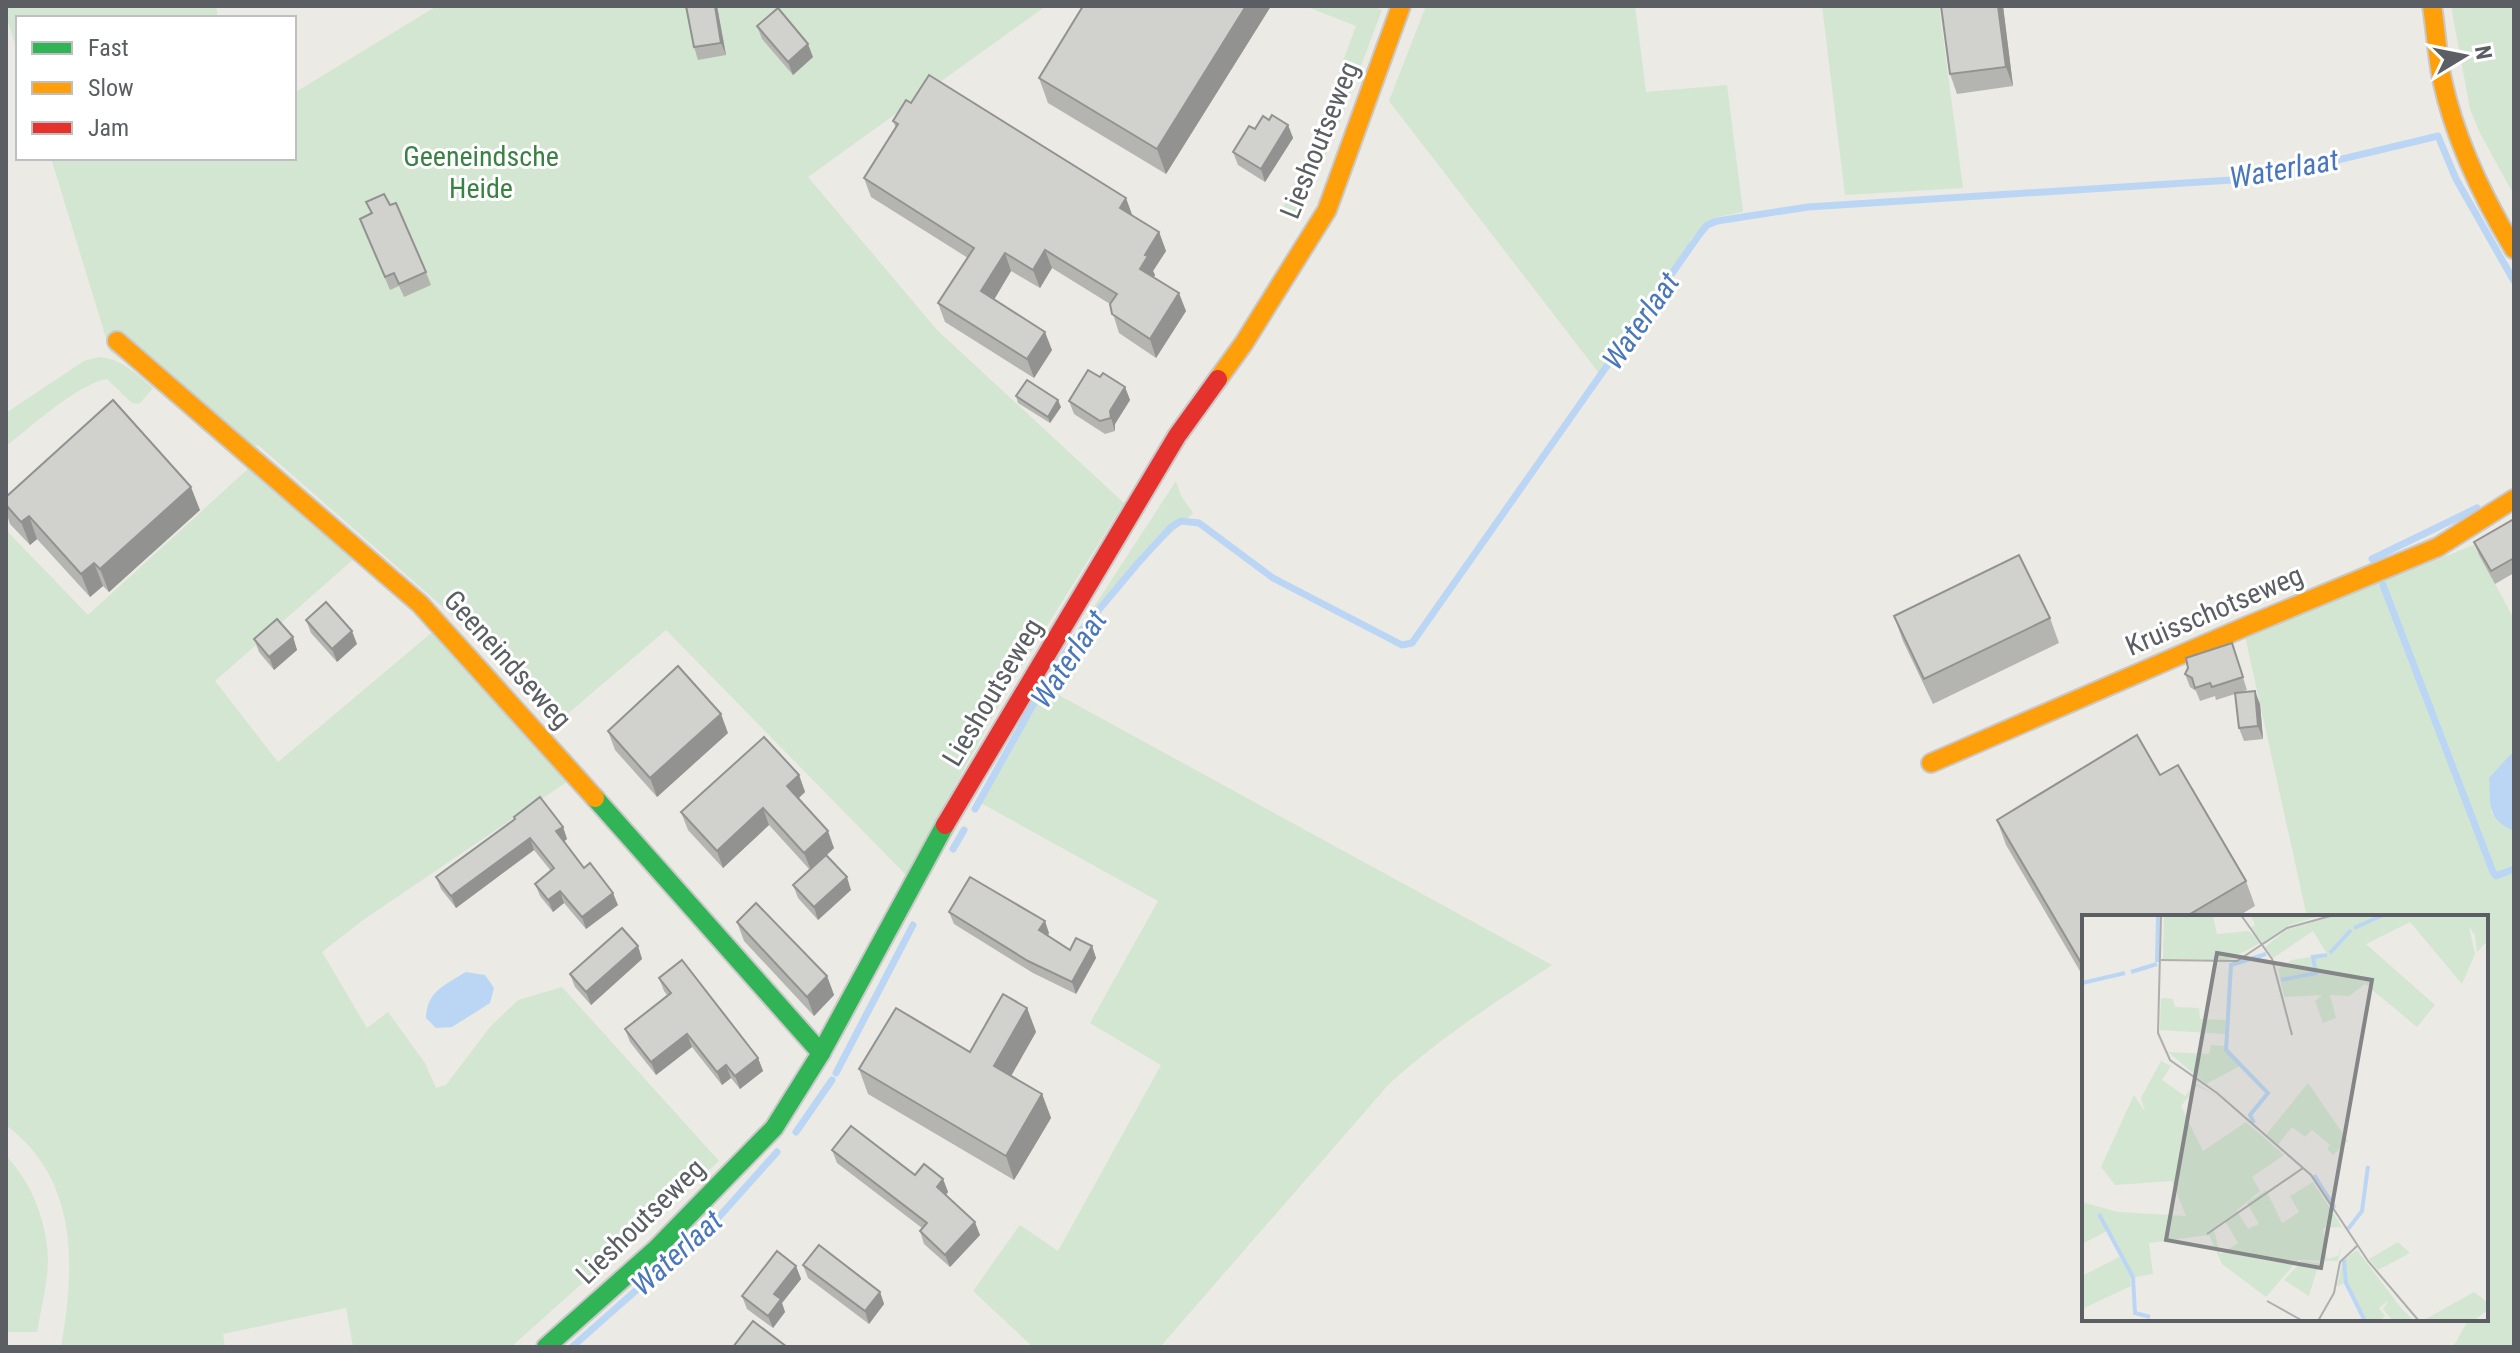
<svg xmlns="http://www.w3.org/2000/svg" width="2520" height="1353" font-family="'Roboto Condensed',sans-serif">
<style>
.green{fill:#d3e6d2}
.water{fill:#bbd6f4}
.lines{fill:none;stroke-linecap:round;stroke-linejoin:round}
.stream{stroke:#bbd6f4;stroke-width:7}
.fast-casing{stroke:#c9c8c8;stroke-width:22}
.slow-casing{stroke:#c9c8c8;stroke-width:22}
.jam-casing{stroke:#c9c8c8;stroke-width:22}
.fast{stroke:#30b455;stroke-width:18}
.slow{stroke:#ff9f0a;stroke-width:18}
.jam{stroke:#e5322d;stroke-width:18}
.wall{fill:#b4b4b1}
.shaded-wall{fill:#929290}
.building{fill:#d1d1ce;stroke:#929290;stroke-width:2}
.labels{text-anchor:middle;stroke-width:6;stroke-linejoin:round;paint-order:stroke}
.street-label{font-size:28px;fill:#5b5e62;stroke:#fff}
.park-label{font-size:28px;fill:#3a8244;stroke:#fff}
.water-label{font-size:30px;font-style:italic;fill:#4a77bb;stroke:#fff}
.inset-river{fill:none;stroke:#bbd6f4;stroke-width:4}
.inset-road{fill:none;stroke:#adaead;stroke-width:2}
.view{fill:#838587;fill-opacity:0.15;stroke:#838587;stroke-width:4}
.inset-edge{fill:none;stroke:#5b5e62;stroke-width:4}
</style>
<rect width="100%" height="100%" fill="#ebeae5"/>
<g class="green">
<path d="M6,6h210l2,12h-200v36l-12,-39z"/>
<path d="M437,6h609l-238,171 129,153 187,173 -111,177 -107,195 -240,-245 -108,92 -91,-94 -209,-183 -11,5 -137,-99 -59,-193h243v-65z"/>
<path d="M1305,6h66l11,4 -42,111 -39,94 -18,-7 35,-79 38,-103z"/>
<path d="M1426,6h209l11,86 81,-7 16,127 -26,5 -15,9 -11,13 -17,36 -72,102 -213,-276z"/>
<path d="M1822,6h117l24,182 -118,7z"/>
<path d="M2451,6h63v189l-33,-60 -11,-26z"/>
<path d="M99,357c23,2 36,16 54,31l-14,16 -7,-1 -25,-24c-30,5 -76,48 -101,67v-33l78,-52z"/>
<path d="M250,467l106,90 -141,124 63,81 158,-133 141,146 -214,145 -41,32 45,76 21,-16 37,51 11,25 10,-3 44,-58 28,-27 44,-13 157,174 -208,186h-158l-7,-39 -123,26 2,13h-164c14,-81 18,-167 -55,-222v-595l82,85z"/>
<path d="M1176,481l5,15 12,17 -30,28 -86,92z"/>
<path d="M2474,545l40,74v135h-3l-20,45v14l23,18v516h-61l16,-28h17v-402h-179l-62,-281z"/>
<path d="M1044,687l508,278c-57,37 -112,73 -163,119l-229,263h-127l-60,-56 47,-66 38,26 103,-186 -71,-42 68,-122 -179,-99 41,-76z"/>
<path d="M6,1156c26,27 40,64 42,102 0,24 -7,51 -11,74h-31z"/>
</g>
<g class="water">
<path d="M2511,754h3v77c-28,-13 -23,-25 -25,-53z"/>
<path d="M466,972l19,3 9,13 -4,15 -38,24 -16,1 -10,-10c1,-27 19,-33 40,-46z"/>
</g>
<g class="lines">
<g class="stream">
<path d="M2372,559l105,-51"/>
<path d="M2383,585l110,287 3,4 18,-7"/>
<path d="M975,809l68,-122 33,-50 62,-74 33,-36 10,-6 18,2 74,55 129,67 10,-2 287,-408 8,-10 10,-4 91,-14 455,-29 175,-42 18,43 58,102"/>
<path d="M953,849l11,-19"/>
<path d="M836,1073l77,-148"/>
<path d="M796,1132l36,-52"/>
<path d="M572,1347l146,-129 59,-66"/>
</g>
<g class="fast-casing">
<g id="fast">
<path d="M595,798l226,255"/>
<path d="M546,1347l110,-98 118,-121 47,-75 124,-228"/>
</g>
</g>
<g class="slow-casing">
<g id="slow">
<path d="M2432,6c4,24 5,49 10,73 13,61 40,117 72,170"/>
<path d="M117,341l303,263 175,194"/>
<path d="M1218,379l26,-36 83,-133 74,-204"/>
<path d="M1931,763l316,-137 191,-79 76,-48"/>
</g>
</g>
<g class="jam-casing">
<path id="jam" d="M945,825l232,-389 41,-57"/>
</g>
<use href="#fast" class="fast"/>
<use href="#slow" class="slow"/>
<use href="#jam" class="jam"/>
</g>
<g class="wall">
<path d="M717,6l9,49 -28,5 -4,-13z"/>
<path d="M1271,6l-105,168 -118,-71 -9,-25z"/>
<path d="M2003,6l10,80 -56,8 -7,-20z"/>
<path d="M757,26l56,31 -20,18 -31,-36z"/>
<path d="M911,103l221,112 27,17 7,19 -13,20 2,4 -1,2 32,34 -30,47 -37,-25 -9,-29 -58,-36 -12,20 -29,-17 -17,28 58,51 -18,28 -89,-56 -7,-19 30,-45 -97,-61 -7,-19 32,-50 -3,-7z"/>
<path d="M1269,120l19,5 5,13 -28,44 -27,-17 -5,-13 22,-23z"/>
<path d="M366,202l24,3 36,67 5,13 -27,12 -5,-11 -9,4 -30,-71 11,-5z"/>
<path d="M1100,377l25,10 5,13 -15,24v7l-10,3 -31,-20 -5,-13z"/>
<path d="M1016,396l45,11 -11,16 -32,-20z"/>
<path d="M6,497l194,13 -91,82 -6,-6 -13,11 -53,-58 -7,6 -20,-21 -4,-12z"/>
<path d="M2514,519v54l-19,11 -16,-29 -5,-13z"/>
<path d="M1894,616l156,2 9,25 -126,61 -30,-63z"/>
<path d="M306,620l51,24 -20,18 -26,-29z"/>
<path d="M293,637l4,13 -23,20 -15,-18 -5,-13z"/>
<path d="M2232,643l15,47 -9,3 22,11 3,35 -19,2 -5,-13 -4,-34 -19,6 -1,-4 -15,5 -4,-10 -6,-4 -5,-13z"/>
<path d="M608,731l120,2 -71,64 -42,-47z"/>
<path d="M799,775l6,17 -7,7 36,49 -7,7 24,35 -33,30 -20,-22 -5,-13 17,-15 -41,-45 -46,43 -35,-38 -7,-18z"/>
<path d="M2160,775l86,106 9,25 -18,11h-153v61l-78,-133 -9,-25z"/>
<path d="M563,827l4,12 -3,2 20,27 34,37 -32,24 -22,-26 -11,9 -13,-16 -5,-12 16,-13 -17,-21 -78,58 -15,-19 -5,-12z"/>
<path d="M949,912l100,21 -1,3 22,14 22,-4 4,12 -20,36 -43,-21 -79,-49z"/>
<path d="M737,922l90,54 7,19 -20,21 -70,-75z"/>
<path d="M638,946l4,13 -51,46 -16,-18 -5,-13z"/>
<path d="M659,978l99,80 5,13 -23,18 -9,-11 -9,7 -30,-38 -36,28 -26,-33 -5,-13 42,-34 -3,-4z"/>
<path d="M1027,1008l9,24 -25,44 31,18 9,24 -37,62 -146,-86 -9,-25 111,-17z"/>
<path d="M832,1150l83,25 28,4 5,13 -2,3 34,40 -30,32 -26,-23 -4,-13 2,-3 -85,-65z"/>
<path d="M803,1265l77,27 4,12 -15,20 -61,-46z"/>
<path d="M796,1266l5,13 -19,24 3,9 -12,16 -26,-19 -5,-13z"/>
</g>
<g class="shaded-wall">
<path d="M715,6h2l9,49 -5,-12z"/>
<path d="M1246,6h25l-105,168 -9,-25z"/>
<path d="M1998,6h5l10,80 -7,-19z"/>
<path d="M808,44l5,13 -20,18 -5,-13z"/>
<path d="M1288,125l5,13 -28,44 -4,-13z"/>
<path d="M1126,198l7,19 -13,-9z"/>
<path d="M1159,232l7,19 -13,20 2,4 -8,12 -7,-18 5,-14z"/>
<path d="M1045,250l7,18 -12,20 -7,-18z"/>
<path d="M1005,253l6,18 -23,39 -7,-19z"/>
<path d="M1179,293l7,18 -30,47 -6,-19z"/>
<path d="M1045,332l7,18 -18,28 -7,-19z"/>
<path d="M1125,387l5,13 -15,24v7l-4,-13 -1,-7z"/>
<path d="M1058,400l3,7 -11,16 -2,-6z"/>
<path d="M191,487l9,23 -91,82 -9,-23z"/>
<path d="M29,516l8,23 -7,6 -9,-23z"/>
<path d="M94,563l9,23 -13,11 -9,-23z"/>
<path d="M352,631l5,13 -20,18 -5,-13z"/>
<path d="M293,637l4,13 -23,20 -5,-13z"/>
<path d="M2255,691l5,13 3,35 -5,-13z"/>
<path d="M721,714l7,19 -71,64 -7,-19z"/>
<path d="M799,775l6,17 -12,11 -6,-17z"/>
<path d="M763,808l6,17 -46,43 -6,-17z"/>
<path d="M563,827l4,12 -6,5 -5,-13z"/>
<path d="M828,831l6,17 -23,22 -7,-17z"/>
<path d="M530,838l4,12 -78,58 -5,-12z"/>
<path d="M847,877l4,13 -33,30 -4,-13z"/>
<path d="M560,891l4,12 -11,9 -5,-12z"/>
<path d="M613,893l5,12 -32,24 -4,-12z"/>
<path d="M1045,921l4,12 -5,9 -5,-12z"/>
<path d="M638,946l4,13 -51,46 -5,-13z"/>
<path d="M1092,946l4,12 -20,36 -4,-12z"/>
<path d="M827,976l7,19 -20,21 -7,-19z"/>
<path d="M1027,1008l9,24 -33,58 -9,-24z"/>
<path d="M687,1034l5,13 -36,28 -5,-13z"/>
<path d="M758,1058l5,13 -23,18 -5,-13z"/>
<path d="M726,1065l5,13 -9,7 -5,-13z"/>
<path d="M1042,1094l9,24 -37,62 -8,-24z"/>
<path d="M943,1179l5,13 -6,8 -5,-13z"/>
<path d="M975,1222l5,13 -30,32 -5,-12z"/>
<path d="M796,1266l5,13 -19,24 3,9 -12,16 -5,-12 6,-22z"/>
<path d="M880,1292l4,12 -15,20 -4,-13z"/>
</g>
<g class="building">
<path d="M686,6h29l6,37 -27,4z"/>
<path d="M1083,6h163l-89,143 -118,-71z"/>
<path d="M1941,6h57l8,61 -56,7z"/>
<path d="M778,8l30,36 -20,18 -31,-36z"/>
<path d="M929,75l197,123 -6,10 39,24 -14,23 3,1 -8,13 39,24 -29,46 -38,-25 -2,-10 7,-10 -72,-44 -12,20 -28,-17 -24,38 64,41 -18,27 -89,-56 36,-55 -110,-70 34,-54 -5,-3 13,-21 5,3z"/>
<path d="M1272,115l16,10 -27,44 -28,-17 16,-26 6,3 8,-13 6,4z"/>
<path d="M384,194l6,11 6,-2 30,69 -27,12 -5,-11 -9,4 -25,-58 12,-6 -6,-11z"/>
<path d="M1088,370l12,7 3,-4 22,14 -15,24 1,7 -11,3 -31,-20z"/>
<path d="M1027,380l31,20 -10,17 -32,-21z"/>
<path d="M113,400l78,87 -91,82 -6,-6 -13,11 -52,-58 -8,6 -15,-17v-8z"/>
<path d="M2514,519v39l-23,13 -17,-29z"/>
<path d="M2019,555l31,63 -126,61 -30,-63z"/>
<path d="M326,602l26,29 -20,18 -26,-29z"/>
<path d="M277,619l16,18 -24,20 -15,-18z"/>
<path d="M2232,643l11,34 -31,10 -2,-4 -15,5 -3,-10 -7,-4 3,-6 -2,-10z"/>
<path d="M678,666l43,48 -71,64 -42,-47z"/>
<path d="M2255,691l3,35 -19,2 -4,-35z"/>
<path d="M2137,735l23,40 18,-10 68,116 -61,36h-101v51l-87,-148z"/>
<path d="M764,737l35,38 -12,11 41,45 -24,22 -41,-45 -46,43 -36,-39z"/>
<path d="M540,797l23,30 -7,4 28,37 6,-5 23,30 -31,24 -22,-26 -12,9 -13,-16 19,-16 -24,-30 -79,58 -15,-19 79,-58 -1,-2z"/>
<path d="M826,855l21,22 -33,30 -21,-22z"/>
<path d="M970,877l75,44 -6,9 31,20 6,-12 16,8 -20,36 -44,-21 -79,-49z"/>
<path d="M756,903l71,73 -20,21 -70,-75z"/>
<path d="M622,928l16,18 -52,46 -16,-18z"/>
<path d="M682,960l76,98 -23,18 -9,-11 -9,7 -30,-38 -36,28 -26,-33 46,-36 -12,-15z"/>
<path d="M1003,994l24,14 -33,58 48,28 -36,62 -147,-87 37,-61 74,44z"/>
<path d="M851,1126l64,49 9,-11 19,15 -6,8 38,35 -30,33 -25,-24 7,-8 -95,-73z"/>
<path d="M819,1245l61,47 -15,19 -62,-46z"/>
<path d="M777,1251l19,15 -22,28 7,5 -13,17 -26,-20z"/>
<path d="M753,1321l34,26h-54z"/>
</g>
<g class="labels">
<g class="street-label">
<text transform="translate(1319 140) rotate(-68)" y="10">Lieshoutseweg</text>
<text transform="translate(2214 610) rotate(-23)" y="10">Kruisschotseweg</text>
<text transform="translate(508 659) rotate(48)" y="10">Geeneindseweg</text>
<text transform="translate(992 692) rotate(-59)" y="10">Lieshoutseweg</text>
<text transform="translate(640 1221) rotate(-44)" y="10">Lieshoutseweg</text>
</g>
<g class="park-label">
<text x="481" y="166">Geeneindsche<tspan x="481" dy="32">Heide</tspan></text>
</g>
<g class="water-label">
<text transform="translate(2284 169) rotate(-10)" y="10">Waterlaat</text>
<text transform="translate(1641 321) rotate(-55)" y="10">Waterlaat</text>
<text transform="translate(1069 659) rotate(-56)" y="10">Waterlaat</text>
<text transform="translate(677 1253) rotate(-42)" y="10">Waterlaat</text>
</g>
</g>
<g transform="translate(2082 915)">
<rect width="406" height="406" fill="#ebeae5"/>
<path d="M82,0h49l4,19 32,-3 11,12 -32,17 -65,-1zM241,0l-34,10 -26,18 -13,-15 5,-3 -4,-10zM255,0h151v25l-11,12 -2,-17 -6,-8 6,27 -13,30 -52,-62 -44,22 69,61 -18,22 -52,-43 -16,12 -19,-1 6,23 -13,5 -8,-22 7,-6 -38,2 -6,-28 14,-9 35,-6 -14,-23 -40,27 -8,-11 21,-17zM79,83l12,1 2,8 24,1 1,11 27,1 -1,14 -66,-4zM129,130l15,1 16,19 -36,19 -38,-32 41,2zM79,146l10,5 -9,14 23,16 -3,4 13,-17 22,13 -20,-10 -16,20 22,45 43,-29 38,33 -32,22 8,14 -46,39 6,24 18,-11 -13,-22 12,-10 11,18 11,-5 -12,-21 19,-13 16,33 17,-11 -9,-16 23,-14 29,45 -19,1 4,31 11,-3 4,-13 -4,18 -40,-1 -32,37 -44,-33 -13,-29 -60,8 4,31 -23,4 1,8 -49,23v-33l37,-19 3,4 -15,-30 -25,13v-42l36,10 68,4 -14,-35 -57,4 -14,-18 33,-72 11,17 -4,-14zM226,168l40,58 -15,14 -6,-6 3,-4 -18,-15 -7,7 -13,-10 -14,18 -12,-10zM316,327l12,11 -32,17 -9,-11zM275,335l45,59 12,12h-21l-10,-12 6,-9 -10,8 6,8 -5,5h-17l-17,-38 -9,3 6,-26zM220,346l17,2 -10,33 -25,-16zM392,377l14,11v7l-15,11h-51z" fill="#d3e6d2"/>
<path class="inset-river" d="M272,13l29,-13M248,38l21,-23M75,47l1,-47M49,57l26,-8M199,65l35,-7 -3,-16 14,-2M0,68l43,-10M172,208l-4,-8 18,-22 -42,-43 5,-85 35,-11M232,260l21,33M17,299l34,63 2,36 15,4M266,314l14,-18 6,-45M262,345l2,23 19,38"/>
<path class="inset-road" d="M79,0l-3,118 12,27 47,33 94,82 57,86 51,60M159,0l31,44 20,76M79,45l76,1 50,-33 47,-13M125,319l96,-66M185,386l36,20M236,406l16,-28 6,-31 17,-16"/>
<path class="view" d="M135,38l155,27 -51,288 -155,-28z"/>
<rect width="406" height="406" class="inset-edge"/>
</g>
<rect width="2520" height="1353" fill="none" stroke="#5b5e62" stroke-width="16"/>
<rect x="16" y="16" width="280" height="144" fill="#ffffff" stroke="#bdbfc0" stroke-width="2"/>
<rect x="32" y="42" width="40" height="12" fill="#30b455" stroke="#bdbfc0" stroke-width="2"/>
<text x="88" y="56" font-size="24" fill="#5b5e62">Fast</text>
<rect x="32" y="82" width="40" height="12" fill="#ff9f0a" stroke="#bdbfc0" stroke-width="2"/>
<text x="88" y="96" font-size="24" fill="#5b5e62">Slow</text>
<rect x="32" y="122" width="40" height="12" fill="#e5322d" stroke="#bdbfc0" stroke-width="2"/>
<text x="88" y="136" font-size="24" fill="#5b5e62">Jam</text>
<g transform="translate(2464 56) rotate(80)" stroke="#ffffff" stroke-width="6" paint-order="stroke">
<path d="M0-6L14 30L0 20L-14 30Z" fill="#5b5e62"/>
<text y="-12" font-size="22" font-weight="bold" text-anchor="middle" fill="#5b5e62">N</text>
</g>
</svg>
